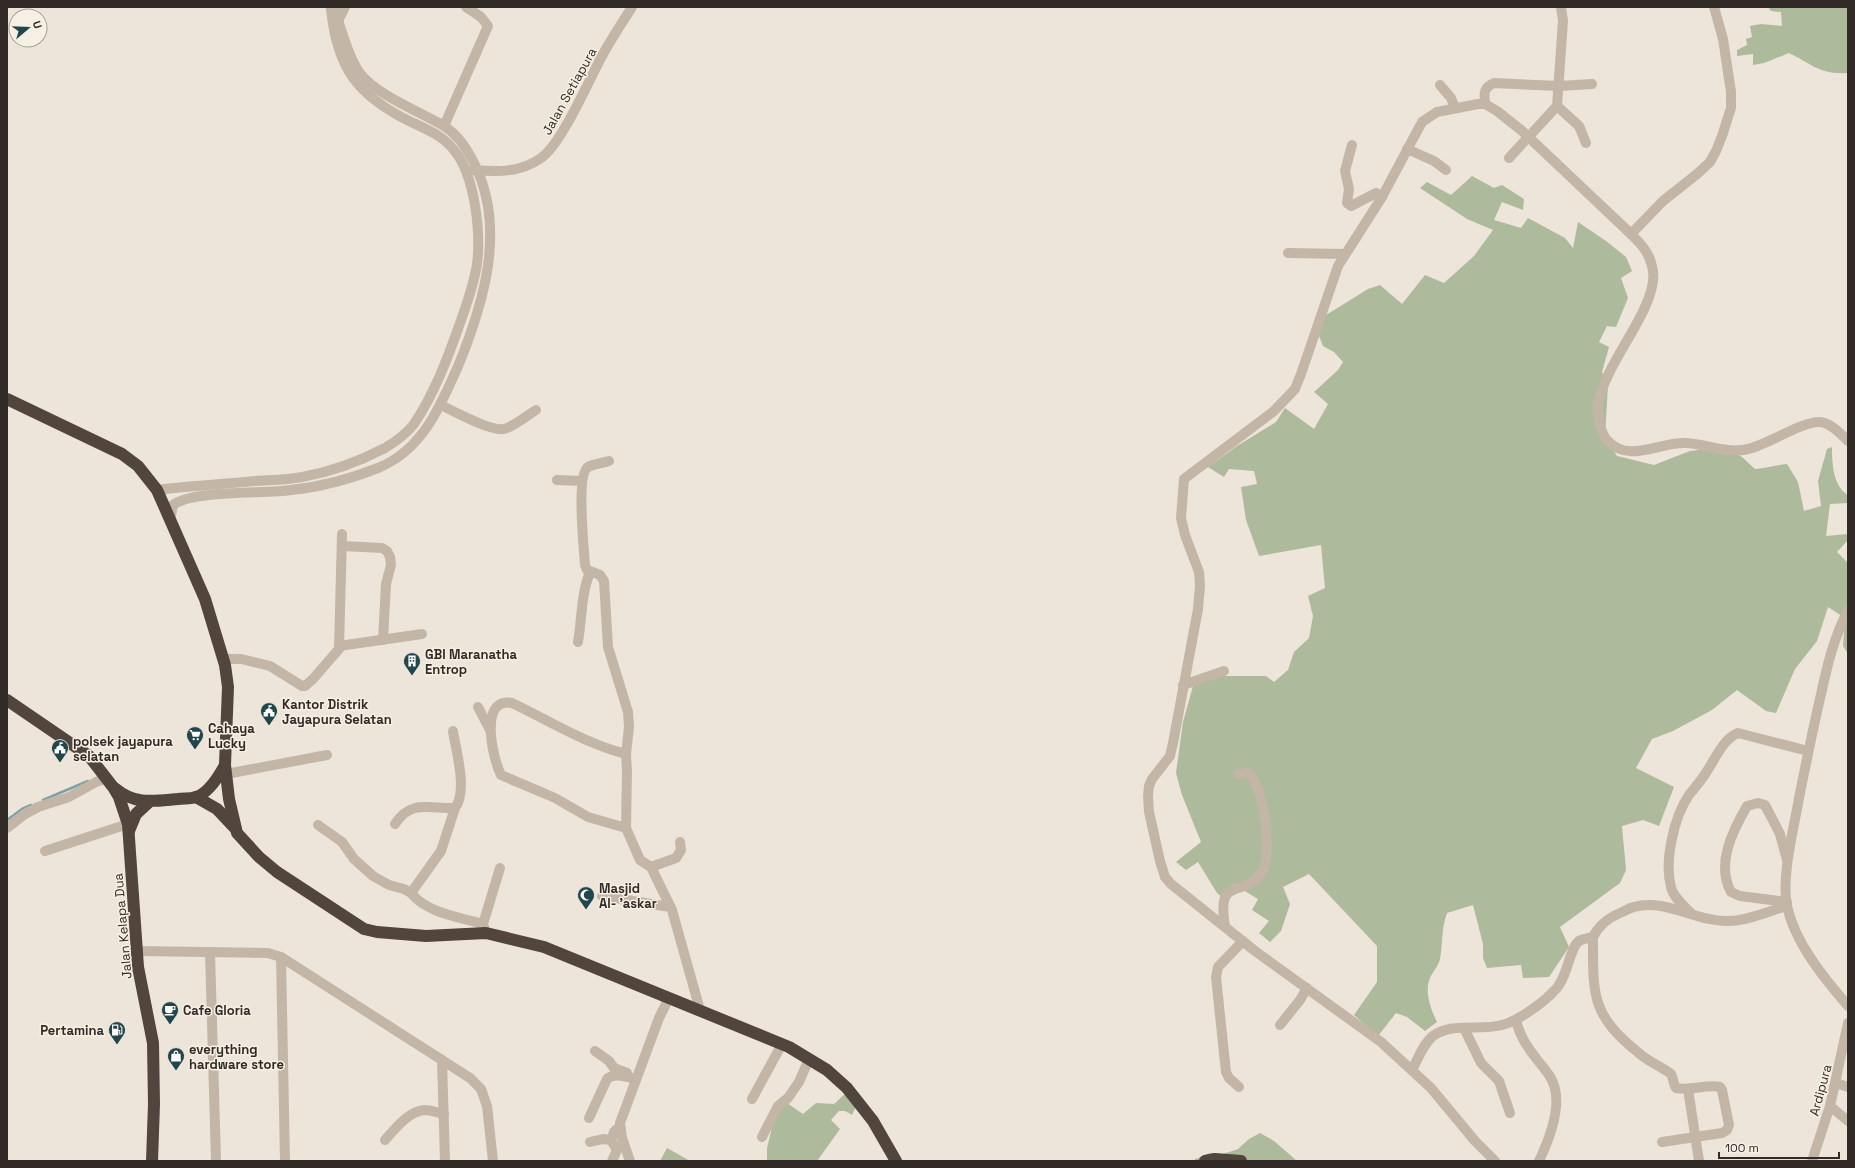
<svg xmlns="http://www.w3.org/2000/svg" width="1855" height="1168" font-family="'Space Grotesk',sans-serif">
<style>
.green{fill:#adba9b}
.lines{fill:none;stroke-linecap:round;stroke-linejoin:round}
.stream{stroke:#7ca1a6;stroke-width:2.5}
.minor{stroke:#c3b6a7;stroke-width:10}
.highway{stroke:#51453e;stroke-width:12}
.labels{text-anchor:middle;stroke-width:3;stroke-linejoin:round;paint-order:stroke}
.street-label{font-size:13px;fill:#312a26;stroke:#f6efe4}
.poi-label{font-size:13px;font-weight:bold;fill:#312a26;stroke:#f6efe4;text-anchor:start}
</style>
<rect width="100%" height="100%" fill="#ede5d9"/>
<g class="green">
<path d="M1768,7h80v66c-28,2 -36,-9 -59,-20l-25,10 -11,2v-11l-16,2v-6l10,-5 -1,-6 6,-2 -2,-11 11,-2 21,2 -1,-14 -10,-1z"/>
<path d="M1472,176l22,12 8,-3 22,14 -1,11 -21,-8 -8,18 27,8 7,-10 37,20 8,10 5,-26 28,19 20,16 6,14 -11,7 7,20 -12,29 -9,-1 -8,16 10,5 -7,25 6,13 -3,51 12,20 37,9 36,-14 34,-4 18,10 13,12c11,-1 21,-4 32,-5l11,18 6,29 17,-5 -3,-25 9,-32 5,-2c0,17 1,39 16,48v8l-18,1 -4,32 22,-2v6l-11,12 11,11v91l-5,-8 2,-28 -17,-11 -11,34 -22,28 -19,44 -10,-2 -29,-21 -25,20 -39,21 -21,8 -16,29 38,19 -15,39 -16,-6 -21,6 4,44 -6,13 -60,44 9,20 -20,30 -26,1 -2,-13 -34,3 -4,-10v-14l-10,-39 -26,8c-6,16 -4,30 -7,46 -2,8 -7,12 -10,19 -6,14 1,32 7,44l-12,9 -18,-14 -11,-4 -18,23 -24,-21 23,-33v-36l-68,-72 -26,13 7,17 -9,27 -11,11 -11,-9 10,-12 -17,-11 6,-11 -25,-15 -11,13 -5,-4 -19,-31 -12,8 -10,-8 25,-20 -19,-47 -6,-22 7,-51 10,-36 26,-10h47l8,6 14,-12 6,-18 15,-14 4,-22 -5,-20 17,-8 -4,-43 -62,11 -13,-36 -5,-33 16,-3 -3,-13 -25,-2 -5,8 -16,-10 29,-21 39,-24 9,-14 29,21 14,-25 -14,-12 24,-22 5,-8 -9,-10 -11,-6 -7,-18 10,-13 42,-26 12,-4 22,19 23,-29 19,8 30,-27 19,-26 -26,-11 -47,-31 7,-6 24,13z"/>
<path d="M847,1092l10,12 -5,11 -7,-4h-6l-8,9 9,9 -23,32h-50v-13l8,-33 12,-12 16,11 13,-11 18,1z"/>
<path d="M1260,1133l14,8 23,20h-106l19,-8 10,2 18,-6 11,-10z"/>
<path d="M667,1148l23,13h-30z"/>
</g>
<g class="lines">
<g class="stream">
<path d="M43,800l45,-19"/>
<path d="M7,820l15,-11 9,-4"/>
</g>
<g class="minor">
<path d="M1714,7l9,32 8,53v16l-9,28 -6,15 -6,11 -13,12 -34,27 -32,33c9,9 18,18 21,32 4,13 -1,28 -7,41 -13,30 -41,65 -47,97 -1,7 1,15 2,21 2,6 3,12 8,16 21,23 53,0 78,2 21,1 40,11 62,6 21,-5 53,-27 71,-27 11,0 22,12 29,19"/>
<path d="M337,23l8,-16"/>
<path d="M1440,85l11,13 4,10"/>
<path d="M1485,104c-1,-11 -2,-16 9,-21l65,3 33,-2"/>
<path d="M1557,106l22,20 7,17"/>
<path d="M444,126l44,-100 -7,-9 -15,-10"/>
<path d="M1352,145l-7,26 4,18 -2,14 4,3 25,-13 6,4"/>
<path d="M1407,149l27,12 12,9"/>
<path d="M1509,158l48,-52 6,-85 -2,-14"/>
<path d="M473,170c24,2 47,3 68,-12 20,-13 48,-78 61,-102 9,-17 20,-33 30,-49"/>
<path d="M1288,253l57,1"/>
<path d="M441,405c12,6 51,27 63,24 11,-3 22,-13 32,-19"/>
<path d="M609,461c-6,2 -16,3 -21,6 -12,8 -4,82 -3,98l2,5 13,5 4,6 4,66 20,65 1,15 -3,27 1,17 -1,57 14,32 11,7 21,43 28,100"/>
<path d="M557,480l25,1"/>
<path d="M157,490c33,-4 66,-6 99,-9 15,-1 31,-1 46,-4 28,-5 58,-16 83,-29 10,-6 22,-15 29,-24 20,-30 33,-64 45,-98 7,-20 15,-41 18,-62 4,-31 -2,-89 -23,-114 -12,-15 -28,-21 -45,-29 -52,-26 -72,-53 -78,-112"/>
<path d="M170,520l3,-15c19,-15 91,-11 118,-15 30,-3 59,-11 87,-22 45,-18 63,-63 81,-104 25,-62 47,-135 16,-199 -8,-16 -16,-29 -31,-39 -25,-15 -67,-30 -85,-54 -13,-19 -17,-44 -26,-65"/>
<path d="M342,546l40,2 5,3 3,6 1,8 -5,19 -3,56"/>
<path d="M1848,611c-14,25 -21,56 -27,83 -8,35 -15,69 -22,104 -5,30 -18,79 -12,108 8,37 37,72 61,100"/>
<path d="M578,642c4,-23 3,-48 12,-70"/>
<path d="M339,646l83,-12"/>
<path d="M223,659h18l29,7 32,20h3l8,-7 26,-30 3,-115"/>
<path d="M1183,685l41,-14"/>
<path d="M478,707l12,23"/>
<path d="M626,754c-42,-11 -76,-33 -114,-51 -34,-6 -19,56 -11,72l54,23 33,19 38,11"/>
<path d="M226,774l101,-19"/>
<path d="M455,808l-14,43 -30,42c16,20 48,24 72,31l3,9"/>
<path d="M395,824c16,-25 35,-15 60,-16 13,-17 1,-57 -2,-77"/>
<path d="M318,825l24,17 12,17 19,17 16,9 15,4 7,4"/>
<path d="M7,828l18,-14 13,-7 31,-10 27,-15 11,-4"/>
<path d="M45,851l83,-27"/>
<path d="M651,867l25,-9 5,-8 -1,-8"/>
<path d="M602,896l68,11"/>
<path d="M1787,902l-47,-6 -9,-4c-15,-28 1,-60 16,-86l11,-3 7,2 15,29 7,26"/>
<path d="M1691,913c-7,-7 -18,-16 -20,-26 -7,-26 3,-70 18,-92 6,-8 13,-15 18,-24 8,-12 17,-33 31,-38l70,18"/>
<path d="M483,924l17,-56"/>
<path d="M1225,926c-9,-53 19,-26 37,-54 11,-17 2,-88 -14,-99l-10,1"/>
<path d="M137,951l131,2 13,4 189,121 11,11 6,17 6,55"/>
<path d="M210,952l6,209"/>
<path d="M281,957l4,204"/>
<path d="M1516,1020c5,23 20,37 33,55 17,24 1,63 -10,86"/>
<path d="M1280,1025l20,-25 7,-12"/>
<path d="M1464,1028l17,35 18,18 11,32"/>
<path d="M595,1051l14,10 5,7 13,5"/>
<path d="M442,1060l3,101"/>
<path d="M1412,1070c6,-11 11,-26 21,-34 19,-14 47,-5 69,-11 16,-4 41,-22 53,-35 12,-11 15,-43 24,-49 4,-2 10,-3 14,-4"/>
<path d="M1836,1083l12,4"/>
<path d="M1239,1087l-10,-9 -3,-6 -10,-95 2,-10 25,-26"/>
<path d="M1688,1089l11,72"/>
<path d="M752,1099l30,-55"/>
<path d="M1830,1106l18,15"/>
<path d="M589,1118l18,-39c7,-7 20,-2 29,0"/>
<path d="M762,1137l16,-31 10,-8 11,-16 10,-23"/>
<path d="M385,1140c10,-11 23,-29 40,-30 6,0 13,3 19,4"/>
<path d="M590,1142l13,-3 8,1"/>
<path d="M1662,1142l60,-9 5,-3 2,-5 -7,-35 -2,-3c-14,-3 -29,4 -44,1 -3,-4 -2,-9 -5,-14 -4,-4 -25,-14 -31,-20 -49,-39 -47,-58 -47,-117 6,-12 15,-19 27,-24 5,-2 9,-5 14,-6 32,-9 62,15 94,14 19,0 41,-10 59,-15"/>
<path d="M612,1161l5,-11 -6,-10 3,-8 5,-5"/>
<path d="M630,1161l-8,-23 -2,-15 39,-105 10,-20"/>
<path d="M1495,1161l-20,-20 -44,-53 -50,-46 -126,-91 -84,-67 -6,-7 -5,-16 -11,-49 -1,-16 1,-10 3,-7 18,-23 3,-13 25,-134 2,-23 -1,-14 -14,-37 -4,-17 3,-39 90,-68 21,-22 6,-15 37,-108 44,-69 40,-75 15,-10 41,-8h7l12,7 24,19 110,104"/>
<path d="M1812,1161l18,-55 18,-83"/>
</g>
<g class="highway">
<path d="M7,399l115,55 16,12 19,24 48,109 20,66 3,22 -3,78 4,34 8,34 22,24 18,15 87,57 13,3 49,4 60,-3 58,14 245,100 38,23 20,18 26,33 23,40"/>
<path d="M7,700l82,56 24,31 6,10 9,27 10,143 15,76 1,61 -2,57"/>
<path d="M116,789c19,16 38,12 62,10 5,-1 13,0 18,-2 13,-4 23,-21 29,-32"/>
<path d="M196,797l21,12 18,19"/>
<path d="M129,831l7,-17 13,-12"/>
<path d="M1205,1161l10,-2 26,2"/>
</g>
</g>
<defs>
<g id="building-pin" transform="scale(0.9)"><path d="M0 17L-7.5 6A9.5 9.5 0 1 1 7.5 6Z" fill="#21464c" stroke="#f6efe4"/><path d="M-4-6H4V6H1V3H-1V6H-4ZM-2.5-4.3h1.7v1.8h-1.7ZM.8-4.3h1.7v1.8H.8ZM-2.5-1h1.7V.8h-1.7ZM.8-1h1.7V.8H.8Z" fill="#fff"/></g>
<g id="civic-pin" transform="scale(0.9)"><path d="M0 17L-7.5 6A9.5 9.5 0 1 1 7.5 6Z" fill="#21464c" stroke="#f6efe4"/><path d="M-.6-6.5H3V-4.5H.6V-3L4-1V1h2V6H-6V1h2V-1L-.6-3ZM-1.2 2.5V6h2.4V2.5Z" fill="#fff"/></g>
<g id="supermarket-pin" transform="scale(0.9)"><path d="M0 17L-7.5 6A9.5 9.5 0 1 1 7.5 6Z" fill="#21464c" stroke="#f6efe4"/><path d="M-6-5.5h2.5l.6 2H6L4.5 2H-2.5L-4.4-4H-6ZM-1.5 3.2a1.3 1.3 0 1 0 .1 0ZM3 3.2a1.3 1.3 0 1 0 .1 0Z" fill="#fff"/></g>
<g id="mosque-pin" transform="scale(0.9)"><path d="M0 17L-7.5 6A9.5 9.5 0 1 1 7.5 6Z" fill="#21464c" stroke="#f6efe4"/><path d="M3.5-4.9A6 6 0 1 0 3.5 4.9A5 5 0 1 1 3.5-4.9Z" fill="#fff"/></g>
<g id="cafe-pin" transform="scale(0.9)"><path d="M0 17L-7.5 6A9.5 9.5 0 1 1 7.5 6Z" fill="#21464c" stroke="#f6efe4"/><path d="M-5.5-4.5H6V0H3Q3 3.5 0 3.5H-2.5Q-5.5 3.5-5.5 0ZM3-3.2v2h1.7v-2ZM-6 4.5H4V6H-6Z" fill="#fff"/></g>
<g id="fuel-pin" transform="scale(0.9)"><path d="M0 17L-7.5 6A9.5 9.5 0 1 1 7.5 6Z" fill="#21464c" stroke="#f6efe4"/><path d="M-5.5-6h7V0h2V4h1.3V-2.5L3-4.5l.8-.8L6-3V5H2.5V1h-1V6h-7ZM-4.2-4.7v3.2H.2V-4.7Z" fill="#fff"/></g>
<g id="shop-pin" transform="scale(0.9)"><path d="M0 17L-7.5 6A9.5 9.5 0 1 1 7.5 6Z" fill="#21464c" stroke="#f6efe4"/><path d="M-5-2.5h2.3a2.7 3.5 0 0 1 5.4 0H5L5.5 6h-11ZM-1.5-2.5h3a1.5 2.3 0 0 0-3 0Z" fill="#fff"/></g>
</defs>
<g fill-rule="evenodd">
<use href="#building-pin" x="412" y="661"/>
<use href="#civic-pin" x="269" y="711"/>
<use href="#supermarket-pin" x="195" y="735"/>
<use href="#civic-pin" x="60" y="748"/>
<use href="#mosque-pin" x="586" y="895"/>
<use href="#cafe-pin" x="170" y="1010"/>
<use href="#fuel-pin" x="117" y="1030"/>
<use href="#shop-pin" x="176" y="1056"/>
</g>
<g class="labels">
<g class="street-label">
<text transform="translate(569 91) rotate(-61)" y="5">Jalan Setiapura</text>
<text transform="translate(122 926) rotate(-95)" y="5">Jalan Kelapa Dua</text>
<text transform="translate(1820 1090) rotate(-75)" y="5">Ardipura</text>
</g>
<g class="poi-label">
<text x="425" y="659">GBI Maranatha<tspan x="425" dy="15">Entrop</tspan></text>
<text x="282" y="709">Kantor Distrik<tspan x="282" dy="15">Jayapura Selatan</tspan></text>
<text x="208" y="733">Cahaya<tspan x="208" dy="15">Lucky</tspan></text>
<text x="73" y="746">polsek jayapura<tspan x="73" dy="15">selatan</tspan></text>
<text x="599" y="893">Masjid<tspan x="599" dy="15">Al- 'askar</tspan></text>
<text x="183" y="1015">Cafe Gloria</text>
<text x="104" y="1035" text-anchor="end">Pertamina</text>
<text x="189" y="1054">everything<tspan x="189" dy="15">hardware store</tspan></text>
</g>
</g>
<rect width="1855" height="1168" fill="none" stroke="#312a26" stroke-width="16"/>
<g transform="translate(28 28) rotate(71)"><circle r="19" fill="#f6efe4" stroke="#a7a098"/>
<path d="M0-3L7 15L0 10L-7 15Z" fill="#21464c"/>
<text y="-6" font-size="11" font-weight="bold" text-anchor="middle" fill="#312a26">U</text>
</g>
<path d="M1719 1152v6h120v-6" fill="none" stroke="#312a26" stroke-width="2"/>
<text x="1725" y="1152" font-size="12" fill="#312a26" stroke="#f6efe4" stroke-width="3" paint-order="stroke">100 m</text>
</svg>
